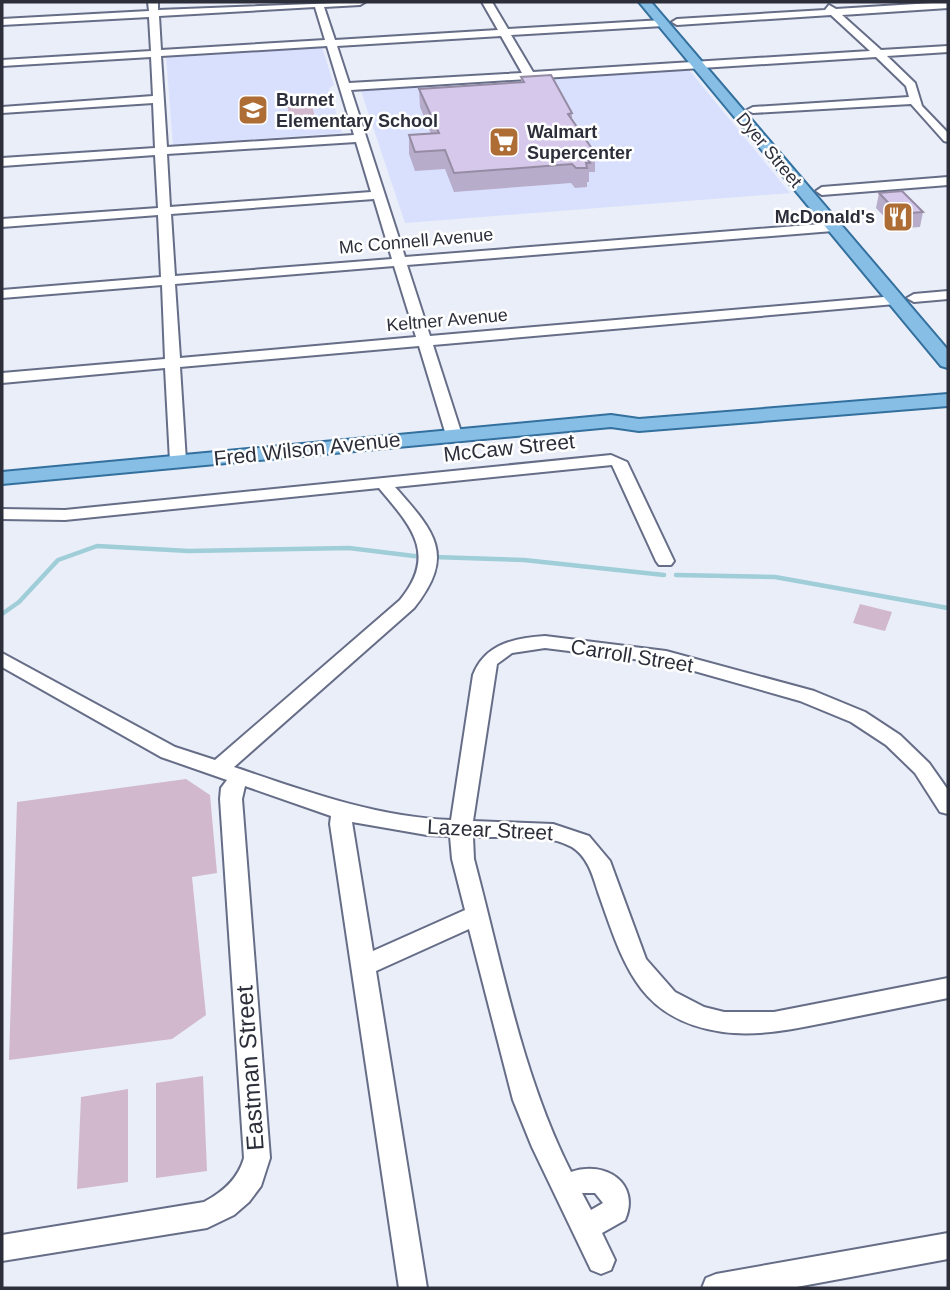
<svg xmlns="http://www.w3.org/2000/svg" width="950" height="1290" font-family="Helvetica,sans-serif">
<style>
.built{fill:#d8e0fd}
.green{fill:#d1b8cc}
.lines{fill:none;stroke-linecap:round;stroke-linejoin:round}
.stream{stroke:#9fcdd8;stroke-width:4.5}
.minor-casing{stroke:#666d87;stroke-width:4}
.major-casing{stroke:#33709e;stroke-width:4}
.minor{fill:#fff;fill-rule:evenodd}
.major{fill:#87bee5;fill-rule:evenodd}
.wall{fill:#b7acca}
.building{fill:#d5c8eb;stroke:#958ca4;stroke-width:2}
.labels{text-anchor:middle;stroke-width:5;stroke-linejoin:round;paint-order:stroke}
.far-poi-label{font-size:18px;font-weight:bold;fill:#2c2f3a;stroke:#fff;text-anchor:start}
.far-street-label{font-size:18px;fill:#2c2f3a;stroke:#fff}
.street-label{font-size:21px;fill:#2c2f3a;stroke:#fff}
.near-street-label{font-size:24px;fill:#2c2f3a;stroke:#fff}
</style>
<rect width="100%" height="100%" fill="#eaeef9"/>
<g class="built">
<path d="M322,47l12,38 -5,3 13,45 -169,12 -7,-89z"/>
<path d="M689,70l101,123 -385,30 -44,-132z"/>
</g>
<g class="green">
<path d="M310,98l5,19 -25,2 -4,-19z"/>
<path d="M860,604l32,8 -7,19 -32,-8z"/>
<path d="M186,779l24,16 7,78 -25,4 14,138 -34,24 -163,21 8,-258z"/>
<path d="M203,1076l4,95 -51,7v-95z"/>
<path d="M128,1089v93l-51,7 4,-92z"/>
</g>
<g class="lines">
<g class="stream">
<path d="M434,557l90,3 140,15"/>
<path d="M676,575l99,2 173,31"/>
<path d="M2,614l17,-12 39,-42 39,-14 92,5 160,-3 73,9"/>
</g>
<g class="minor-casing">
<g id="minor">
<path d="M148,2h10v8l207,-8 -5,3 -36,2 11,33 163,-10 -16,-28h10l16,27 155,-9 5,3 -5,3 -152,9 22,37 337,-21 -39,-36 -154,10 -5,-3 5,-3 148,-9 4,-5 7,4 112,-7v6l-106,7 39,35 67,-4v6l-61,4 28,27 7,23 26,27v9l-4,-1 -33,-37 -158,9 -6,-3 6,-3 156,-10 -3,-11 -30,-29 -525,33 54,167 428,-34 6,4 -6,4 -426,34 23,71 465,-40 7,4 -7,4 -462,41 29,90 -8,5 -8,-5 -27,-89 -239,21 6,94 -8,5 -8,-5 -5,-93 -163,15v-10l163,-14 -3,-74 -160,13v-8l159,-13 -3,-62 -156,12v-8l156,-11 -3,-53 -153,11v-8l153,-10 -2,-45 -151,10v-6l151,-11 -2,-39 -149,9v-6l149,-9 -2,-34 -147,8v-6l147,-8zM315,7l10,33 -164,10 -2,-34zM501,36l21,37 -173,10 -12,-37zM327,46l27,89 -187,12 -6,-91zM356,142l15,50 -201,15 -3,-53zM374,199l18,60 -217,17 -4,-62zM394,266l22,71 -236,21 -5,-74z"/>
<path d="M948,177v8l-126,10 -6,-4 6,-4z"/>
<path d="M948,291v8l-34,3 -7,-4 7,-4z"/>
<path d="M611,455l16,7 47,99 -3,4h-12l-3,-4 -44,-96 -217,22c40,45 61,68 19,121l-180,159c71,24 141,50 217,53l22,-145c12,-31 41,-37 72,-39l121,15 148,40 51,21 35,23 29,28 19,27v24l-8,-2 -25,-39 -29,-28 -35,-23 -51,-21 -134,-38 -121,-15 -33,5 -15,11 -24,157 80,3 36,12 21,25 36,98 29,33 29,15 20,5h50l174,-34v20c-38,8 -76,15 -114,23 -36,7 -74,16 -111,11 -86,-12 -100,-70 -125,-140 -5,-16 -10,-35 -26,-45 -26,-15 -70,-9 -99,-10l1,22c28,105 48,216 97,313 34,-12 70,11 54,48l-23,13 13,27 -4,10 -10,4 -10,-4 -59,-123 -19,-47 -44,-171 -93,42 51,317h-28l-69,-464 1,-8 -86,-30 -3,13 28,359 -9,28 -12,16 -15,13 -27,13 -205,33v-26l202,-33c19,-10 34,-23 40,-44l-24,-359 1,-11 6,-8 -66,-23 -159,-90v-14l173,94 40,13 185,-160c38,-46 11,-74 -21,-112l-314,32 -63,-1v-10l63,1zM352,822l75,13 23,1 2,23 13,51 -92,41zM582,1193h13l8,10 -12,7z"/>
<path d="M948,1233v26l-157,29h-89l4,-10 10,-4z"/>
</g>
</g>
<g class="major-casing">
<g id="major">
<path d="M639,2h12l297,348v18l-7,-2z"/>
<path d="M948,394v12l-309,25 -28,-4 -609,57v-12l609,-57 28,4z"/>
</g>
</g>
<use href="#minor" class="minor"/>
<use href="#major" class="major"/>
</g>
<g class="wall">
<path d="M521,77l51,36v6l23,34v19h-6v10h-2v5l-12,1 -4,-5 -117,9 -9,-23 -30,2 -6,-17v-19l22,-1 -11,-27 -1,-18 102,-7z"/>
<path d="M879,193l44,19 -3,15 -24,2 -20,-21z"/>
</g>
<g class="building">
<path d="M551,75l21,38 -4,1 27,39h-10l5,10h-4l1,5h-11l-4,-4 -118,9 -9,-23 -30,2 -6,-17 30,-2 -20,-44 105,-7 -3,-5z"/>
<path d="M902,191l21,21 -24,2 -20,-21z"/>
</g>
<defs>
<g id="school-square" transform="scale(1.575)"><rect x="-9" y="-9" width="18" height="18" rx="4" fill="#ad6d35" stroke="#fff"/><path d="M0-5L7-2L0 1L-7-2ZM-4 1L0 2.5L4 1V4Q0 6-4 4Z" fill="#fff"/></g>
<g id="supermarket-square" transform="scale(1.575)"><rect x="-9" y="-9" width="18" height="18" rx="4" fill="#ad6d35" stroke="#fff"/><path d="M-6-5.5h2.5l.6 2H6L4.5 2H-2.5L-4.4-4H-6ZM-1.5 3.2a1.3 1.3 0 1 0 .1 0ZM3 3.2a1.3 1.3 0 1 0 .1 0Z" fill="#fff"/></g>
<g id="restaurant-square" transform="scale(1.575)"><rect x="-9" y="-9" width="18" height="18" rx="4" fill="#ad6d35" stroke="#fff"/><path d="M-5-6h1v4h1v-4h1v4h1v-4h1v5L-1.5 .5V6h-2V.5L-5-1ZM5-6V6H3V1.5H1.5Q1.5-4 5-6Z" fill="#fff"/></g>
</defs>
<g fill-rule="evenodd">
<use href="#school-square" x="253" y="110"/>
<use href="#supermarket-square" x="504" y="142"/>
<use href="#restaurant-square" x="898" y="217"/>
</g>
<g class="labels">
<g class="far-poi-label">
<text x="276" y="106">Burnet<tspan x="276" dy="21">Elementary School</tspan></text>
<text x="527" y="138">Walmart<tspan x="527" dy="21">Supercenter</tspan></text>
<text x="875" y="223" text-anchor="end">McDonald's</text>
</g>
<g class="far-street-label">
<text transform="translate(769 150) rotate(50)" y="6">Dyer Street</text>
<text transform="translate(416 241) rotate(-5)" y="6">Mc Connell Avenue</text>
<text transform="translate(447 320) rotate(-5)" y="6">Keltner Avenue</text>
</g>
<g class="street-label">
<text transform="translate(509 448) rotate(-6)" y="7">McCaw Street</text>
<text transform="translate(307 449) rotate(-6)" y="7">Fred Wilson Avenue</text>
<text transform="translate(632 656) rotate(9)" y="7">Carroll Street</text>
<text transform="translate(490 830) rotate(3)" y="7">Lazear Street</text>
</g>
<g class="near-street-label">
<text transform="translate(250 1068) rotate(-94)" y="8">Eastman Street</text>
</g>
</g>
<rect width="950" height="1290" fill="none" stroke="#2c2f3a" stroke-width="7"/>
</svg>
